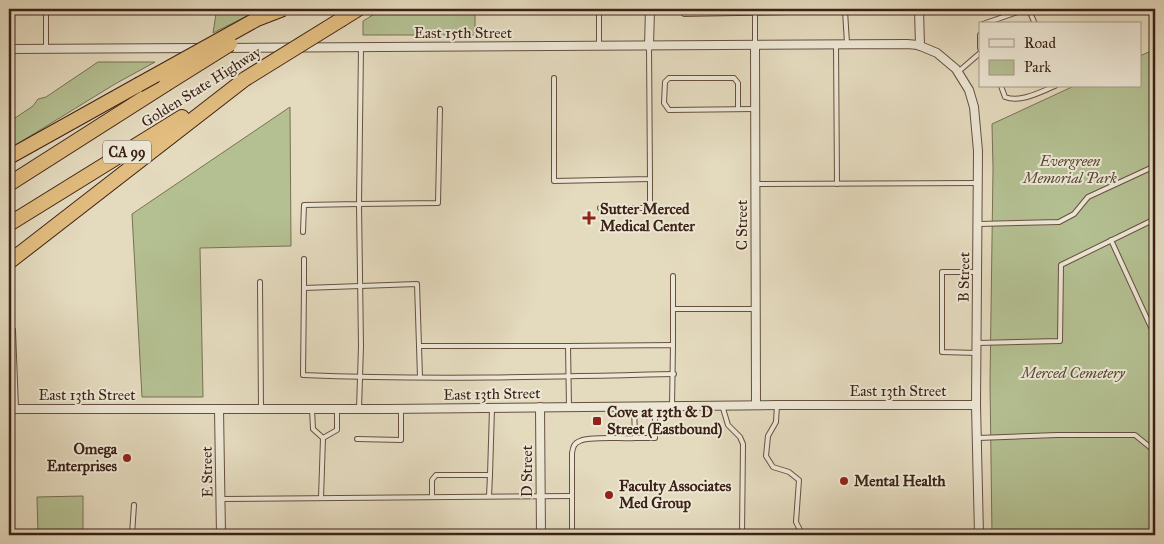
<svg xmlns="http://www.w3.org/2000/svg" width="1164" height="544" font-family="'IM FELL Great Primer',serif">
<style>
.green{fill:#b4c092;stroke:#787154}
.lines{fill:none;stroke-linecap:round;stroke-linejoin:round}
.lane-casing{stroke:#665040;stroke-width:6}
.street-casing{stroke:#665040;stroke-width:10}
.highway-casing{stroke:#3c2216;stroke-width:16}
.lane{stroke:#ede7d5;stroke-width:4}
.street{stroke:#ede7d5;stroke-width:8}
.highway{stroke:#e2bd7f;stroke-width:14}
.highway-bridge-casing{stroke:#3c2216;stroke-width:16;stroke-linecap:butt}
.highway-bridge{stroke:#e2bd7f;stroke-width:14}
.poi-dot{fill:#8f2418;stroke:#ede7d5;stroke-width:2}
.labels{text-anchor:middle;stroke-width:4;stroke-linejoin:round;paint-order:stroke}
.shield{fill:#ede7d5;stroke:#715d4f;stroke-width:1}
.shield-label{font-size:14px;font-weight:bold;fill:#3c2216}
.street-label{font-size:15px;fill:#3c2216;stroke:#ede7d5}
.park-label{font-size:15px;font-style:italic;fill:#5a4a35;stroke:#ede7d5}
.poi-label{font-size:15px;font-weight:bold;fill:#3c2216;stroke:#ede7d5;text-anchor:start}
</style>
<rect width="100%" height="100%" fill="#e4dabe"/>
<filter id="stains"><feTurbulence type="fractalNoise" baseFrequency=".004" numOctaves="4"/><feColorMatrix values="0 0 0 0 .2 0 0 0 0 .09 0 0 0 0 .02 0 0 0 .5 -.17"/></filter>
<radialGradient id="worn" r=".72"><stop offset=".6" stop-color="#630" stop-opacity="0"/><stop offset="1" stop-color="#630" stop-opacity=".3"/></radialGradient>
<g class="green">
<path d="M220,9h41l-48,24 3,-19z"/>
<path d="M383,9h92v26h-112v-14z"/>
<path d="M1155,49v486h-163l-2,-152 3,-214 -1,-45 82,-38h66v-30z"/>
<path d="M98,62h57l-40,22 -106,65v-27l24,-16 5,-7 8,-2z"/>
<path d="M290,107l1,139 -91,2 3,149h-61l-10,-183z"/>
<path d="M83,496v39h-45l-1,-38z"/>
</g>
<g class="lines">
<g class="lane-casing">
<g id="lane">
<path d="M599,9v37"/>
<path d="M681,9l3,5 161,-3v-2"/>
<path d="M845,11l2,32"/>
<path d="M983,24l43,-15 3,1 6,14"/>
<path d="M980,35v13"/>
<path d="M836,44l1,140"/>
<path d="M755,45v-36"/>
<path d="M46,49v-40"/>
<path d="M958,72l22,-19"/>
<path d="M554,78v103l96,-2 -1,-133"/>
<path d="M1001,86l4,11c16,6 35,-5 50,-11"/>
<path d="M738,109v-26l-4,-5h-65l-4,4 -1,21 5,7 86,-1"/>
<path d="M756,184l222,-1"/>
<path d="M600,208h50v-29"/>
<path d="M978,224l81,-2 15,-8 14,-17 67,-31"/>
<path d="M303,232l1,-27 55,-1 2,-156"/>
<path d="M1111,240l44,96"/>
<path d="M304,259v29"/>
<path d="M260,282l1,127"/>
<path d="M673,309v-33"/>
<path d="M13,330l3,79"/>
<path d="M977,343l83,-2 1,-76 94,-46"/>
<path d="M673,345v-36h83"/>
<path d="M419,346h149l1,61"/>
<path d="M568,346l105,-1 -1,61"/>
<path d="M977,353l-35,-1v-80h35"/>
<path d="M420,377l-3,-93 -113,4 -1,87c123,5 247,2 371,-1"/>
<path d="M722,405l6,20 12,12 3,7 -1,91"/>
<path d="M777,405l-1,17 -8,14 -2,20 7,11 16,5 10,8 -3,42 5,10 178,3"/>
<path d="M634,406l1,32h20v-32"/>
<path d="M312,409l1,20 10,9 14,-8v-21"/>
<path d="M359,409l2,-63 -2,-142 79,-1 2,-94"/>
<path d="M978,438l79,-3h78l16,13 4,9"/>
<path d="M357,439l44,1v-31"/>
<path d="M490,475l2,-67"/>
<path d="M432,497v-17l4,-5h54l-1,21"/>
<path d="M321,498l2,-60"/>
<path d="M221,499l350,-3"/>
<path d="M132,535l2,-30"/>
<path d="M572,535v-82c1,-6 2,-10 8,-12 9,-5 43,-2 55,-3"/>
</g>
</g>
<g class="street-casing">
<g id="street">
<path d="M919,9l1,37"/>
<path d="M755,45l1,360"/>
<path d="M649,46l1,-37"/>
<path d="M226,48l681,-4 11,1 19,8 19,16 13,21 5,17 4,44 -2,254 3,130"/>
<path d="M9,49l190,-1"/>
<path d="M540,407l1,128"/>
<path d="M9,409h378l390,-4h199"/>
<path d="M219,409l2,126"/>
</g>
</g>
<g class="highway-casing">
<g id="highway">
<path d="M342,19l16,-10"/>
<path d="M9,157l129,-72"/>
<path d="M9,184l157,-100"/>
<path d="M9,224l173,-107"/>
<path d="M9,262l236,-183"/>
</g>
</g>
<use href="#lane" class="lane"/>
<use href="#street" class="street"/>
<use href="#highway" class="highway"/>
<g class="highway-bridge-casing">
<g id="highway-bridge">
<path d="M245,79l97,-60"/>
<path d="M166,84l64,-40"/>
<path d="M138,85l119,-66 26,-10"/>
</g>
</g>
<use href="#highway-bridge" class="highway-bridge"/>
</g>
<g class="poi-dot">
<path d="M586.5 210.5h5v5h5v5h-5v5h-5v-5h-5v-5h5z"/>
<rect x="592" y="416" width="10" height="10" rx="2.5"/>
<circle cx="127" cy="458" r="5"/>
<circle cx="844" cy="481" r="5"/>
<circle cx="609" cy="495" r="5"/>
</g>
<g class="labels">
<rect class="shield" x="103" y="140.5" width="48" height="23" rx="4"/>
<g class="shield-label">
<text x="127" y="157">CA 99</text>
</g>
<g class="street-label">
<text x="463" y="38">East 15th Street</text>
<text transform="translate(201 87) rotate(-32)" y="5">Golden State Highway</text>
<text transform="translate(742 225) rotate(-90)" y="5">C Street</text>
<text transform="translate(964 277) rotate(-89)" y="5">B Street</text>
<text x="898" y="396">East 13th Street</text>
<text transform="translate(492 394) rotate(-1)" y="5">East 13th Street</text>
<text x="87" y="400">East 13th Street</text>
<text transform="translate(527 471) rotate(-90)" y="5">D Street</text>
<text transform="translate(207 472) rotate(-91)" y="5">E Street</text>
</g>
<g class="park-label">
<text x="1070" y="166">Evergreen<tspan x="1070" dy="17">Memorial Park</tspan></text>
<text x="1073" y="378">Merced Cemetery</text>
</g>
<g class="poi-label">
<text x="600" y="214">Sutter Merced<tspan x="600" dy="17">Medical Center</tspan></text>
<text x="607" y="417">Cove at 13th &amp; D<tspan x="607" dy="17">Street (Eastbound)</tspan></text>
<text x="117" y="454" text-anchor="end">Omega<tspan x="117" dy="17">Enterprises</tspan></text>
<text x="854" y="486">Mental Health</text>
<text x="619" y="491">Faculty Associates<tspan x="619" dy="17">Med Group</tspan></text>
</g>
</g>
<rect width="1164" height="544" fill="none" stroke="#e4dabe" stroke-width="30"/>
<rect x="10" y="10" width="1144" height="524" fill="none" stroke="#3c2216" stroke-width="2.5"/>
<rect x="15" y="15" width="1134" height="514" fill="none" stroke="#3c2216"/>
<rect x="979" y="22" width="162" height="65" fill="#ede7d5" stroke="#a69889"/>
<rect x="989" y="39" width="25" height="8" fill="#ede7d5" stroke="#a69889"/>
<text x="1024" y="48" font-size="15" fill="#3c2216">Road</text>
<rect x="989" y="60" width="25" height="15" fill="#b4c092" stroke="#a69889"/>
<text x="1024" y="72" font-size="15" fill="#3c2216">Park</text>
<rect width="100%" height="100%" filter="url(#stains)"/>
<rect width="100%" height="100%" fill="url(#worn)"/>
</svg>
